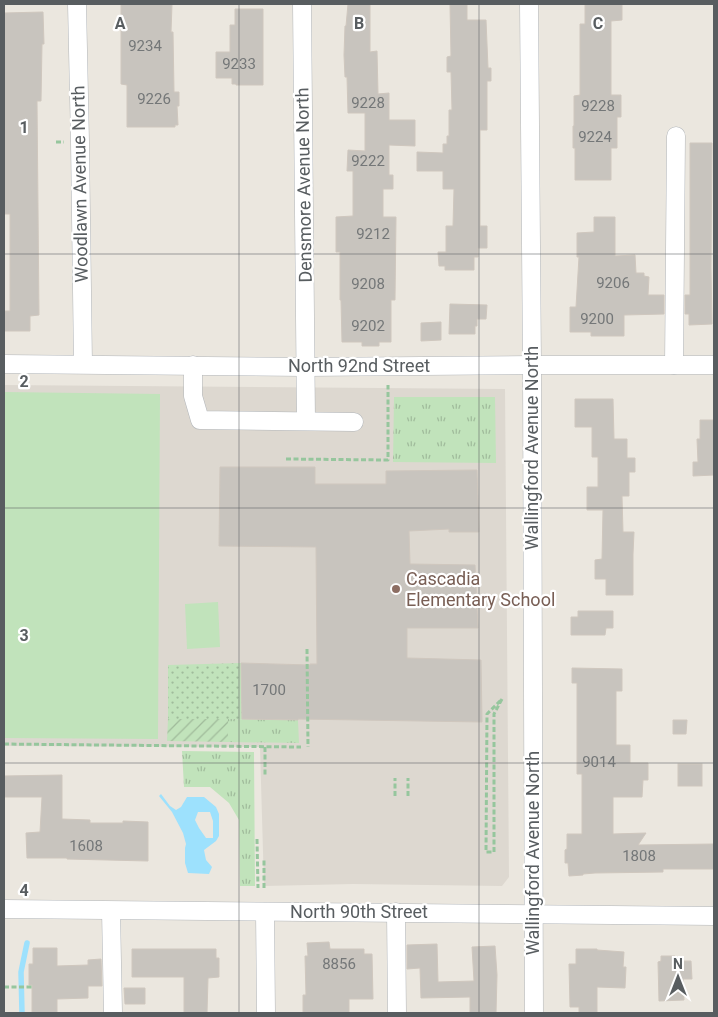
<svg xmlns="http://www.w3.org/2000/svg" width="718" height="1017" font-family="Roboto,sans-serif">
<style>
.education{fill:#ddd8d0}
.grass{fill:url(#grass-tufts)}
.park{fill:url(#park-dots)}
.garden{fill:url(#garden-furrows)}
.pitch{fill:#c1e3bb}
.water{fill:#9de1fd;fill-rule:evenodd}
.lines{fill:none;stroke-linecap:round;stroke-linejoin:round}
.stream{stroke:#9de1fd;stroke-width:5.5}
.building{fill:#c8c4be;stroke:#cfc7be}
.minor-casing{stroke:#b2b6ba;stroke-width:19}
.path{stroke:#96c69d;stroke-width:3;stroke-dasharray:5 2.5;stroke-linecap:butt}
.minor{stroke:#fff;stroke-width:18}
.grid{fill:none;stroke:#585d60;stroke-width:1;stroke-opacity:0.55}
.education-dot{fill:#8d6e63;stroke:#fff;stroke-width:2}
.labels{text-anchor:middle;stroke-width:4.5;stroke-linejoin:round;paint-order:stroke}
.number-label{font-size:15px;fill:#747778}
.street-label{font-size:18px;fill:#585d60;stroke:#fff}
.education-label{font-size:18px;fill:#785e54;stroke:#fff;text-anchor:start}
.grid-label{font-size:16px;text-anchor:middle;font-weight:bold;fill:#585d60;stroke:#fff;stroke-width:4.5;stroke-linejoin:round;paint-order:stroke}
</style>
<defs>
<pattern id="grass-tufts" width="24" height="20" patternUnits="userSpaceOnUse" patternTransform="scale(1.25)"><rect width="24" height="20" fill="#c1e3bb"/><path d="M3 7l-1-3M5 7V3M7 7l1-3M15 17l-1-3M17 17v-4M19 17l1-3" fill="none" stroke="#a0bb9b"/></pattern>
<pattern id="park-dots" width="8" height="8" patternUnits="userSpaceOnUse" patternTransform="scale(1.25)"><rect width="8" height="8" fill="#c1e3bb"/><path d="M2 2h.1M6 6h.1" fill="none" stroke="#a0bb9b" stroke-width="1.8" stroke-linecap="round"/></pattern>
<pattern id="garden-furrows" width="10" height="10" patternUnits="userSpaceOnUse" patternTransform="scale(1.25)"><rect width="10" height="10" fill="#c1e3bb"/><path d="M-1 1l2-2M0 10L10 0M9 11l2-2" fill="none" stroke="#a0bb9b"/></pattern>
</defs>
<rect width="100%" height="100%" fill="#ebe7df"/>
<path class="education" d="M4,385l501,4 4,488 -7,9 -149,-2 -89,2 -4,-139 -256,-1z"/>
<g class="grass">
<path d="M394,397h101l1,66 -103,-1z"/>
<path d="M228,719l70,1 1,23 -71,-1z"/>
<path d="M182,751l72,1 1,134h-15l-1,-66 -10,-17 -19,-16h-26z"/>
</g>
<path class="park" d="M241,663l1,56h-74v-54z"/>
<path class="garden" d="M168,719h60v23l-61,-1z"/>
<g class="pitch">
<path d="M4,392l156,2 -2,345 -154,-1z"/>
<path d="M218,602l2,45 -33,2 -2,-45z"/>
</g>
<path class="water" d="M161,794l9,12 6,4 5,-3 6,-10h17l12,10 3,7v22l-3,5 -12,9 2,10 6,7 -3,7 -21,-1 -3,-10v-15l1,-4 -3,-11 -11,-21 -13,-16zM198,812h12l3,9v17h-7l-7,-10 -4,-8z"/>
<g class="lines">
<path class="stream" d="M22,1013l-1,-41 6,-29"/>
</g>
<g class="building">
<path d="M121,4h51l-1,28h2l1,60h5v14h-2l1,19h-3v2h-48v-42l-6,-1z"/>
<path d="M348,4h22v48l7,-1 1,43 11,-1v27h26v26l-26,-1v30h4v14h-10v28h13l-1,83h-4v42h-12v4h-17v-4h-20l-1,-42h-1v-48h-4v-35l17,-1v-45h-6l1,-21 17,1v-38h-17l-1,-36h-2l-1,-22 1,-29h1z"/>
<path d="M450,4h17v16h19l2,48h3v13h-4v49h-7v96h7v22h-9v9h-4v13h-29v-4h-6l-1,-14h8v-26h7l1,-37h-11v-18h-26v-19l26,1v-9h4v-8h2v-26h3l-1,-38h-4v-15l4,-1z"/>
<path d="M585,4h37v16l-11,1v74h10v22h-4v31h-6v32h-36v-32h-2v-22h1v-30l6,-1v-71h5z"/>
<path d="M235,9h28v76h-27v-1h-4v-6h-16v-26h14v-27h5z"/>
<path d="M43,12l1,32h-2l-1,57h-4l2,214 -9,1v15h-26v-20h6v-97h-6v-201z"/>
<path d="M690,143h22l-1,125 1,56 -23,1v-11h-4v-19h5z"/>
<path d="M594,217h21v39l20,-1 1,18h8v3l5,1 -1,18h16v19l-40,1v21h-33v-4h-21v-25h6l3,-50h-2v-24l17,-1z"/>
<path d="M450,304l37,1 -1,14h-9v7h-2v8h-26z"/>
<path d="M441,322v18l-20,1v-18z"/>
<path d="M575,399h38l1,40h13v19h8v14h-6v24h-7l1,36h11l-1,22v41h-27v-16h-11v-19l7,-1 1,-49h-16v-23h11v-30h-6v-30h-17z"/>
<path d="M700,420h14v55l-21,1v-14h5l-1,-23h3z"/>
<path d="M220,467h95v17h71v-13l91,-1 2,62h-30v-3l-40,2 1,33 65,1 3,63h-71v30l74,2 1,62 -184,-3v1l-56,-1 -1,-56 69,2v-1h7l-1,-117 -97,-1z"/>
<path d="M578,611h35v17h-7l-1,7h-34v-18h7z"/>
<path d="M572,668l50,1v22h-6v54h14v18h18v17h-5l-1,17h-29v37l33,-1 -8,12 76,-1v25h-51v3l-68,1 -12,1v1l-14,1 -1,-13h-3v-13l2,-1v-15h15v-60h-5v-91h-5z"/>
<path d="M673,720h14l-1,14h-13z"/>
<rect x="678" y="764" width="24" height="22"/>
<path d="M62,775v44l28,1v3h33v-2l25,1v39l-81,-2v-1h-40l-1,-25 14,-1 2,-35h-38v-21z"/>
<path d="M329,942l1,7h34v5h8l1,45h-24v14h-46v-18h3l-1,-39h3l-1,-13z"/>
<path d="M437,944l1,38 36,-1 -2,-34 23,-1 2,29 -1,38h-26v-16l-49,1 -1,-30 -13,1v-24z"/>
<path d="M33,948h24v18l31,-1v-5l13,-1 1,27h-14v12l-31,1v14h-25v-28h-3v-21h4z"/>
<path d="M132,949h84v9h3v19l-11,1 -1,35h-23v-36h-52z"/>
<path d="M576,949h21v1l27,2 -1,15h3l-1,21 -28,-1v26h-18v-6h-9l-1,-43h7z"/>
<path d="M661,956h14v5h16l1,18h-9l1,21 -25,1 -1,-39 3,-1z"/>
<path d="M124,988h21v16h-20z"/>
</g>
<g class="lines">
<g class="minor-casing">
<g id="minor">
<path d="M77,4l3,138 3,222"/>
<path d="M302,4l4,417"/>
<path d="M529,4l3,361 2,648"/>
<path d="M4,364l301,3 227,-2h182"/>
<path d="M193,365v31l7,24 154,2"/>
<path d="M674,365l2,-229"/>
<path d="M4,909l710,7"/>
<path d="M111,911l2,102"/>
<path d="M265,912l1,101"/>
<path d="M396,912l1,101"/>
</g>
</g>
<g class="path">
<path d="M56,142h8"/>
<path d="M286,459l102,1v-75"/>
<path d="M307,649l1,98"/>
<path d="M502,699l-8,15v138h-8l1,-138z"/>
<path d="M4,744l297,3"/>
<path d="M265,747v29"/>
<path d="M395,796v-18"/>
<path d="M408,796v-18"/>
<path d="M257,839l1,49"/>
<path d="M264,888v-28"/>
<path d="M4,987h28"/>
</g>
<use href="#minor" class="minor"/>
</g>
<path class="grid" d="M239,4v1009M479,4v1009M4,254h710M4,508h710M4,763h710"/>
<circle class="education-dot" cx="396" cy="589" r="5"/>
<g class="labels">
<g class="number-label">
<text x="145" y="51">9234</text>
<text x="239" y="69">9233</text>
<text x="154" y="104">9226</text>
<text x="368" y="108">9228</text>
<text x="598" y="111">9228</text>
<text x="595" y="142">9224</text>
<text x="368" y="166">9222</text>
<text x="373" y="239">9212</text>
<text x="613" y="288">9206</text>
<text x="368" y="289">9208</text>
<text x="597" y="324">9200</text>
<text x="368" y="331">9202</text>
<text x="269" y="695">1700</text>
<text x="599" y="767">9014</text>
<text x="86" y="851">1608</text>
<text x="639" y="861">1808</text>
<text x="339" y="969">8856</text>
</g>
<g class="street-label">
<text transform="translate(80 184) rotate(-91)" y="6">Woodlawn Avenue North</text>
<text transform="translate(304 185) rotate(-91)" y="6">Densmore Avenue North</text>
<text x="359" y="372">North 92nd Street</text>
<text transform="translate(532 448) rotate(-90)" y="6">Wallingford Avenue North</text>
<text transform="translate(533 853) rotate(-90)" y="6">Wallingford Avenue North</text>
<text x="359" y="918">North 90th Street</text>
</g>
<g class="education-label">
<text x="406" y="585">Cascadia<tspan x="406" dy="21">Elementary School</tspan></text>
</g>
</g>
<g class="grid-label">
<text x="120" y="29">A</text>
<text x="359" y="29">B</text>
<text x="598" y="29">C</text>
<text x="24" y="133">1</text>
<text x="24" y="387">2</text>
<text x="24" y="641">3</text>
<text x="24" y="896">4</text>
</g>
<rect width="718" height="1017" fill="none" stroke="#585d60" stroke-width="10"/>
<g transform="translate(678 977)" stroke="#ffffff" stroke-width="4" paint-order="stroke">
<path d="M0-4L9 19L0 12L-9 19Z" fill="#585d60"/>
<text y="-8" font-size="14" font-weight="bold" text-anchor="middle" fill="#585d60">N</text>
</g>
</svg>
